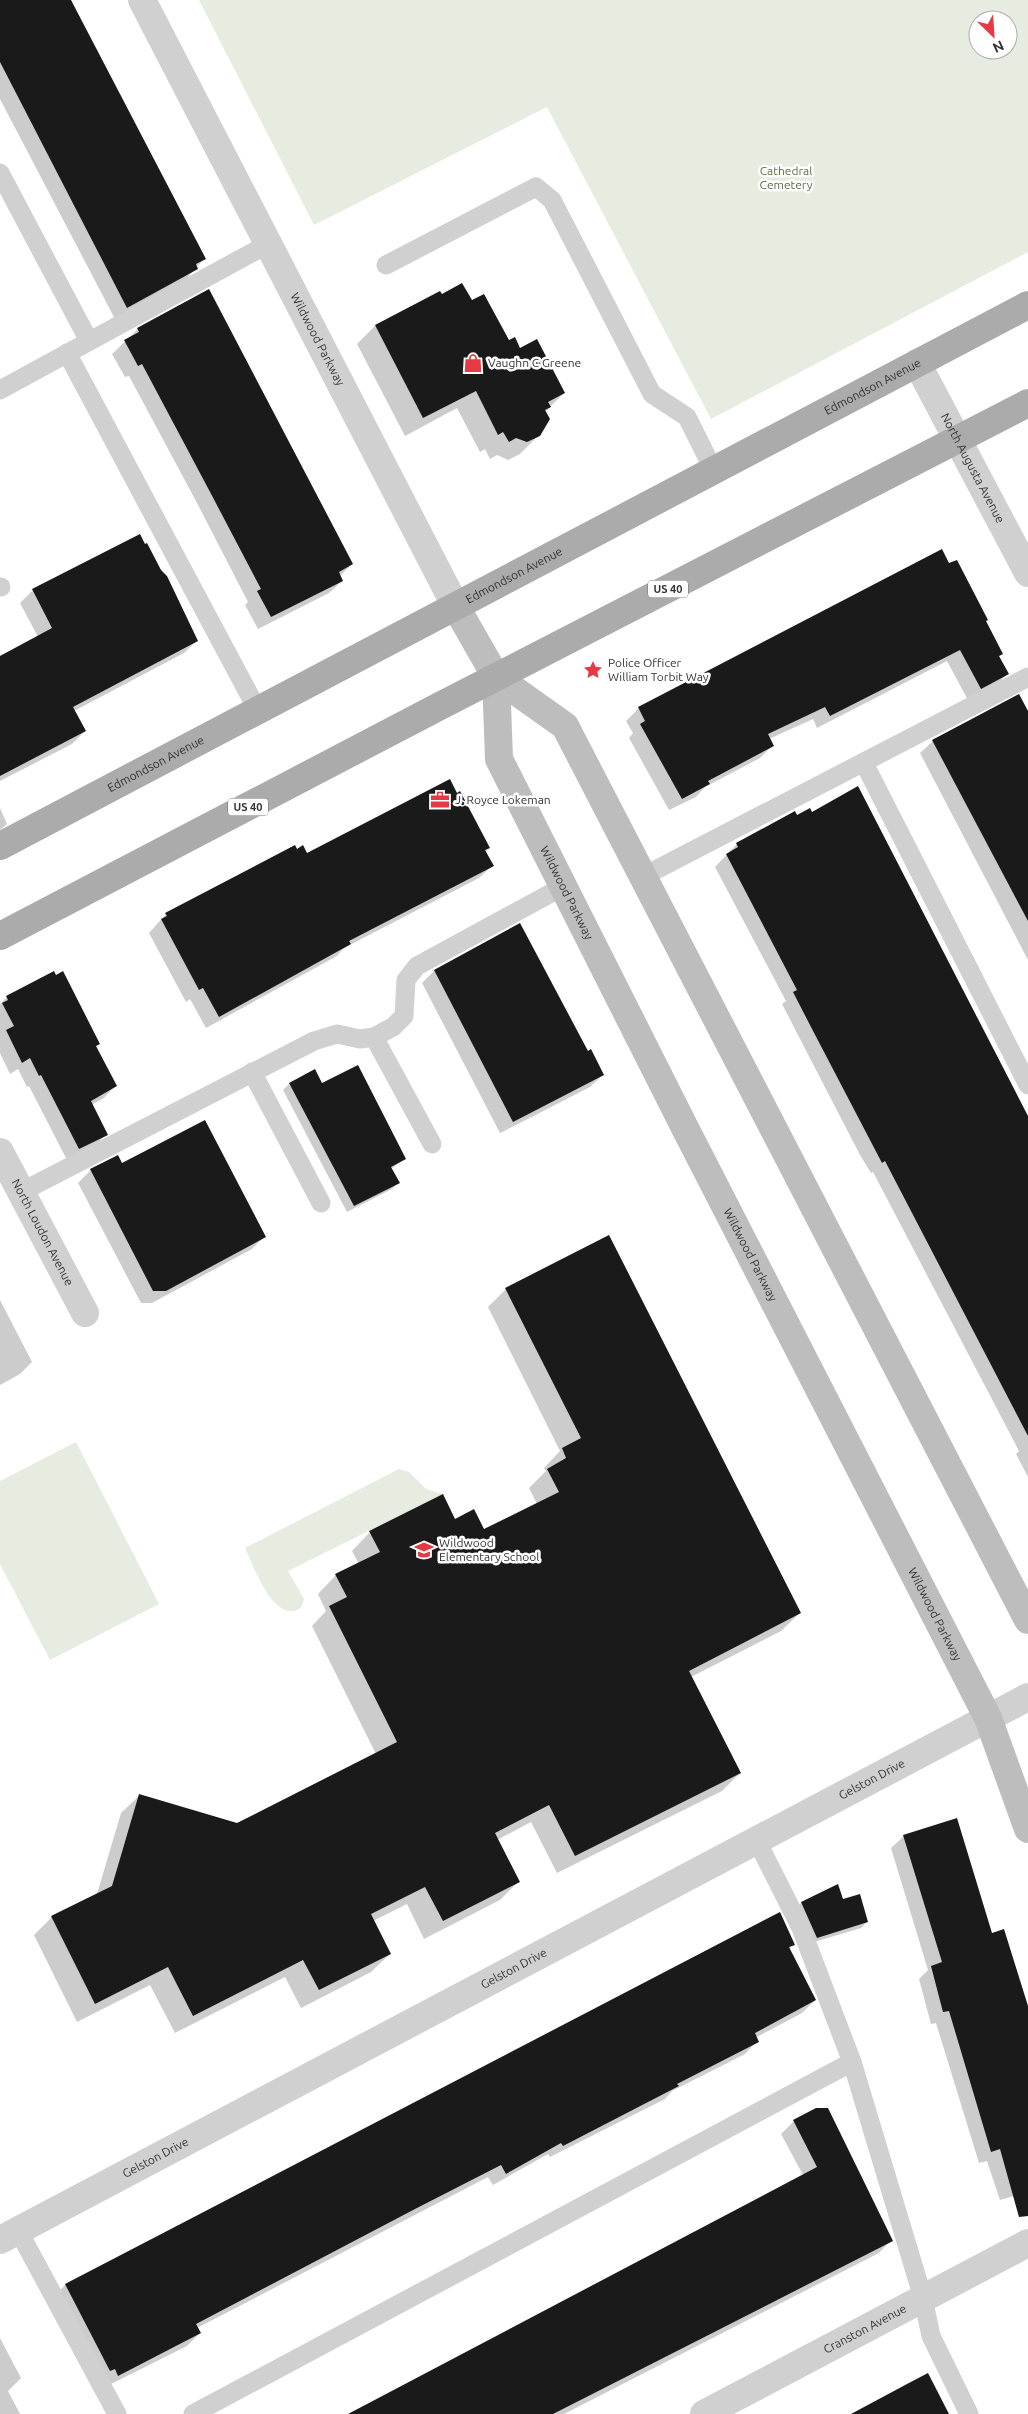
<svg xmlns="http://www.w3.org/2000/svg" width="1028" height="2414" font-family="Ubuntu,sans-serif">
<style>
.green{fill:#e6ecdf;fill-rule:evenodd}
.shadow{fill:#0003}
.building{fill:#1a1a1a}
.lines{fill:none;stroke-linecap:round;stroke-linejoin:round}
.lane{stroke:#d0d0d0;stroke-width:19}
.street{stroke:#d0d0d0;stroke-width:28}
.secondary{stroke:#bdbdbd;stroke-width:28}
.primary{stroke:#ababab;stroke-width:28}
.labels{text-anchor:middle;stroke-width:5;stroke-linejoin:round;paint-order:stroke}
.shield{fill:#fff;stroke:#707070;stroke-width:1}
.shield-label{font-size:11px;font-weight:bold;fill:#333}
.park-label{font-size:12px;fill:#56703f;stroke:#fff}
.street-label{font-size:12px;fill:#333;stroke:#fff}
.poi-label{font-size:12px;fill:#333;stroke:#fff;text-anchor:start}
</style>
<rect width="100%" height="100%" fill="#fff"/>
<g class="green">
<path d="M199,0h829v252l-317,167 -164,-312 -233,118zM978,20h30v30h-30z"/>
<path d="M76,1442l83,162 -109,56 -50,-96v-83z"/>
<path d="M399,1469l10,3 17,17 17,5 -155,77 16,28 -3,9c-3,1 -8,4 -11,3 -21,-1 -37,-46 -45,-63z"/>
</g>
<g class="shadow">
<path d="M4,0h65l135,259 -20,22 -69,38 -115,-220v-97z"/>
<path d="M440,292l1,3 30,7 37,40 12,8 44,43 -19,19 -6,23 -19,19 -12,6 -11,-5 -7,4 -5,-10 -5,3 -23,-44 -52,28 -48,-92 18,-18z"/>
<path d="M138,329l214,235 -12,12 2,5 -13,12 -71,36 -13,-24 3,-3 -51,-99 -68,-127 -4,1 -13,-23z"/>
<path d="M145,546l52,94 -13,13 -110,58 11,20 -13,13 -72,37v-125l38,-19 -18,-34 13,-13z"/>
<path d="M985,621l17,33 -4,3 9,17 -12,13 -27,13 -21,-39 -130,67 -4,-9 -44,20 4,6 -13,13 -55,29 -9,10 -27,13 -40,-72 4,-5 -7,-12 13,-13z"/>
<path d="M1028,714v246l-108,-207 13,-12z"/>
<path d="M0,808l7,16 -7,6z"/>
<path d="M737,844l291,275v358l-12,-23 3,-3 -146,-279 -2,1 -11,-18 -78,-151 4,-3 -71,-134z"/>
<path d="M489,848l-4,4 7,14 -13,12 -135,70 -7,8 -131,72 -16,-29 -4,3 -37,-69 17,-19 130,-64 11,5z"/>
<path d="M434,971l153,81 16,23 -13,12 -90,46 -78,-150z"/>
<path d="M53,973l46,70 -4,4 20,39 -11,12 -13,7 15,29 -11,12 -28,14 -38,-74 -2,1 -9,-18 -8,5 -10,-21v-49l7,-7z"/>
<path d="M314,1071l7,14 83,74 -13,10 7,14 -6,6 -45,23 -64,-122 6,-6z"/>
<path d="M117,1156l4,8 143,73 -12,12 -100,54h-11l-63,-120 13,-13z"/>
<path d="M506,1289l294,324 -19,18 -90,46 49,96 -18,18 -165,82 -26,-51 -34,18 21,42 -18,18 -76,39 -17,-35 -34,17 17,33 -19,18 -70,36 -16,-31 -110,56 -25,-48 -73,37 -43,-87 18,-18 45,-23 24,-81 19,-18 97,30 139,-71 -64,-128 14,-15 -8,-17 18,-19 23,-11 -7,-13 18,-19 84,-12 30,11 53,-27 -8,-16 17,-17 -2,-3 16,-17 -72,-144z"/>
<path d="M0,1300l32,62 -12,12 -20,11z"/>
<path d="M904,1836l124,173v183l-28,8 -13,-39 -8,2 -43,-140 -5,1 -12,-45 9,-9 -37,-122z"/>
<path d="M837,1886l5,15 25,21 -6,6 -50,15 -16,-33 6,-7z"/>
<path d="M780,1914l14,30 -5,5 26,51 -13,13 -47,25 2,3 -12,13 -73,37 -7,8 -115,58 -2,-3 -55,31 -5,-8 -291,151 3,5 -13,13 -82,41 -52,-89 12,-13z"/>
<path d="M794,2121l97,119 -12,13 -315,161h-214l453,-239 -22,-41z"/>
<path d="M0,2338l21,40 -13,13 12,23h-20z"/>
</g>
<g class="building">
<path d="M0,0h71l135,259 -10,5 2,5 -71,39 -127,-246z"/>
<path d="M462,283l10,17 12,-6 25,46 6,-3 5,11 17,-9 28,54 -17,9 3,5 -6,3 5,9 -10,17 -13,6 -11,-4 -7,4 -6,-10 -5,3 -22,-44 -53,27 -48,-93 65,-34 2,3z"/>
<path d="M209,289l144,275 -14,8 4,9 -72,36 -14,-26 4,-2 -52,-99 -67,-126 -4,2 -14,-26 15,-8 -2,-4z"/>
<path d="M140,534l5,10 2,-1 14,27 6,6 31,65 -125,66 13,24 -86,45v-120l52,-28 -20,-39z"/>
<path d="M942,549l7,14 8,-3 31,60 -2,1 17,33 -4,2 10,18 -28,15 -21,-39 -130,66 -5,-9 -57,27 6,12 -66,35 2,3 -28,15 -42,-75 5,-3 -7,-14z"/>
<path d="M1019,694l9,17v210l-96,-181z"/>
<path d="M450,779l7,14 3,-2 30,57 -5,2 9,16 -145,75 2,3 -132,73 -16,-29 -4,2 -38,-71 6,-3 -2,-3 130,-68 2,4 6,-4 4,8z"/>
<path d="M858,786l170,330v320l-143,-275 -3,2 -71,-136 -18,-35 4,-2 -71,-136 12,-7 -2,-4 59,-32 2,4 13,-7 2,4z"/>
<path d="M520,923l68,128 3,-2 13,26 -91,47 -79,-152z"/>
<path d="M54,971l2,4 7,-4 37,73 -4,2 21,40 -26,15 17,34 -29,14 -38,-74 -2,1 -9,-18 -8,5 -16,-33 8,-4 -12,-23 6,-3 -2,-4z"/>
<path d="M358,1065l48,94 -15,8 9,16 -46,23 -65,-123 26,-14 7,14z"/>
<path d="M205,1120l61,117 -100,54h-13l-63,-122 28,-14 4,8z"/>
<path d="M609,1235l192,378 -112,58 52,102 -166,83 -26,-51 -54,28 25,49 -77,39 -18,-34 -54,27 20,40 -72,36 -16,-30 -110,56 -25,-49 -73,37 -44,-88 61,-30 27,-92 98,29 160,-81 -68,-136 18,-9 -12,-23 45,-22 -11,-21 74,-37 12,25 19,-10 10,20 75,-37 -12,-23 19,-11 -4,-10 19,-10 -76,-150z"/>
<path d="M957,1818l35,115 12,-4 24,77v210l-9,1 -19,-68 -9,3 -42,-141 -6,1 -12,-46 11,-4 -39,-127z"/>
<path d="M838,1884l5,15 17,-5 8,28 -51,16 -16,-36z"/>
<path d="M780,1912l15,33 -6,2 27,53 -61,33 4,9 -82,42 2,2 -116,60 -2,-3 -55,31 -5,-9 -86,44 -219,115 5,9 -83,43 -3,-7 -5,2 -45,-87z"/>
<path d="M816,2108h12l65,133 -340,173h-205l469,-247 -24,-47z"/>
<path d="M928,2373l21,41h-98l56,-30z"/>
</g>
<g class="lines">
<g class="lane">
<path d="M0,173l89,168"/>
<path d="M386,265l150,-78 16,13 100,194 35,23 27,54"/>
<path d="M67,353l191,358"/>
<path d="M0,390l268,-146"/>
<path d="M0,587h1"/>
<path d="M864,763l164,322"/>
<path d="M644,876l384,-199"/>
<path d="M374,1037l58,107"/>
<path d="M252,1072l69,131"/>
<path d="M21,1192l293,-151 23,-7 23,5 14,-2 19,-10 11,-11 2,-36 11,-14 147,-80"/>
<path d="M757,1841l44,87 51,134 71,236 8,38 38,78"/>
<path d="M18,2230l99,184"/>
<path d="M193,2414l659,-352"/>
</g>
<g class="street">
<path id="s1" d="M142,0l314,607"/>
<path id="s2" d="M917,363l111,210"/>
<path id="s3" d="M0,1152l85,161"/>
<path id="s4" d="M0,2240l1028,-543"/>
<path id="s5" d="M704,2414l324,-171"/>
</g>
<g class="secondary">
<path d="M456,607l40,70 69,49 463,894"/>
<path id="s6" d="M496,677l3,82 185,367 304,592 40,111"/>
</g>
<g class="primary">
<path id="s7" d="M0,846l1028,-541"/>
<path d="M0,936l438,-229 590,-304"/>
</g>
</g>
<defs>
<g id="shop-bare" transform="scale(1.5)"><path d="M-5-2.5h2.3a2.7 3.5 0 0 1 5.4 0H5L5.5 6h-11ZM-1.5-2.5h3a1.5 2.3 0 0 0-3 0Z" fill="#e63946" stroke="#fff" stroke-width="2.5" paint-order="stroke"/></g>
<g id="sight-bare" transform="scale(1.5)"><path d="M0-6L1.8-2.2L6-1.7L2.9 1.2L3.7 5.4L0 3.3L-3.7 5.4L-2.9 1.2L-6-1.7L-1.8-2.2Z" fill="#e63946" stroke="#fff" stroke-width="2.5" paint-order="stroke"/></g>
<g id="office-bare" transform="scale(1.5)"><path d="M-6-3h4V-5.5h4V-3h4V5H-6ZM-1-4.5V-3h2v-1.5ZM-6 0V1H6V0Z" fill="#e63946" stroke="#fff" stroke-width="2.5" paint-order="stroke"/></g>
<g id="school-bare" transform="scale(1.5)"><path d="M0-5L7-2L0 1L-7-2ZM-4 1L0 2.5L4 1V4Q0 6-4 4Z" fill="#e63946" stroke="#fff" stroke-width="2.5" paint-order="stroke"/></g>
</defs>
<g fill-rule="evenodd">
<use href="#shop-bare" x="473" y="363"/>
<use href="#sight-bare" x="593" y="670"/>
<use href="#office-bare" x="440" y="800"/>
<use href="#school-bare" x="424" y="1550"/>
</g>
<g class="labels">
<g class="shield">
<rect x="648" y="580.5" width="40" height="17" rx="4"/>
<rect x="228" y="798.5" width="40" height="17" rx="4"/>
</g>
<g class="shield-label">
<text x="668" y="593">US 40</text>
<text x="248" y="811">US 40</text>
</g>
<g class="park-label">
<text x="786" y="175">Cathedral<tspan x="786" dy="14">Cemetery</tspan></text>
</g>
<g class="street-label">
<text dy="4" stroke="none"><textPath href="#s1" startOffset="382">Wildwood Parkway</textPath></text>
<text dy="4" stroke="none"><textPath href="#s7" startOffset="986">Edmondson Avenue</textPath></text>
<text dy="4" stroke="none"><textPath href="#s2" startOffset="119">North Augusta Avenue</textPath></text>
<text dy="4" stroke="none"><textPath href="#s7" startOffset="581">Edmondson Avenue</textPath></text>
<text dy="4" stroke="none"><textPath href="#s7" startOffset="176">Edmondson Avenue</textPath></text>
<text dy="4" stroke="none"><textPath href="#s6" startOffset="232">Wildwood Parkway</textPath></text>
<text dy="4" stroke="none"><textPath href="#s3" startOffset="91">North Loudon Avenue</textPath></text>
<text dy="4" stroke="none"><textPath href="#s6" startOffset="638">Wildwood Parkway</textPath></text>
<text dy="4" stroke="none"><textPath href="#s6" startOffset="1042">Wildwood Parkway</textPath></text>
<text dy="4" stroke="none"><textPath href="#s4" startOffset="986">Gelston Drive</textPath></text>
<text dy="4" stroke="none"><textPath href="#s4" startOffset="581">Gelston Drive</textPath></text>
<text dy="4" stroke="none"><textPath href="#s4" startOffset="176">Gelston Drive</textPath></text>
<text dy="4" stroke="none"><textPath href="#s5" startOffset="182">Cranston Avenue</textPath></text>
</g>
<g class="poi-label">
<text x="488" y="367">Vaughn C Greene</text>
<text x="608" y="667">Police Officer<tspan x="608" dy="14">William Torbit Way</tspan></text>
<text x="455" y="804">J. Royce Lokeman</text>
<text x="439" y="1547">Wildwood<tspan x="439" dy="14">Elementary School</tspan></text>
</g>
</g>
<g transform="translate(993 35) rotate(155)"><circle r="24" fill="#ffffff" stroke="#adadad"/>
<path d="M0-4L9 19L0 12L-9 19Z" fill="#e63946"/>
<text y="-8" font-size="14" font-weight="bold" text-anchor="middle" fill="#333333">N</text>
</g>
</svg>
